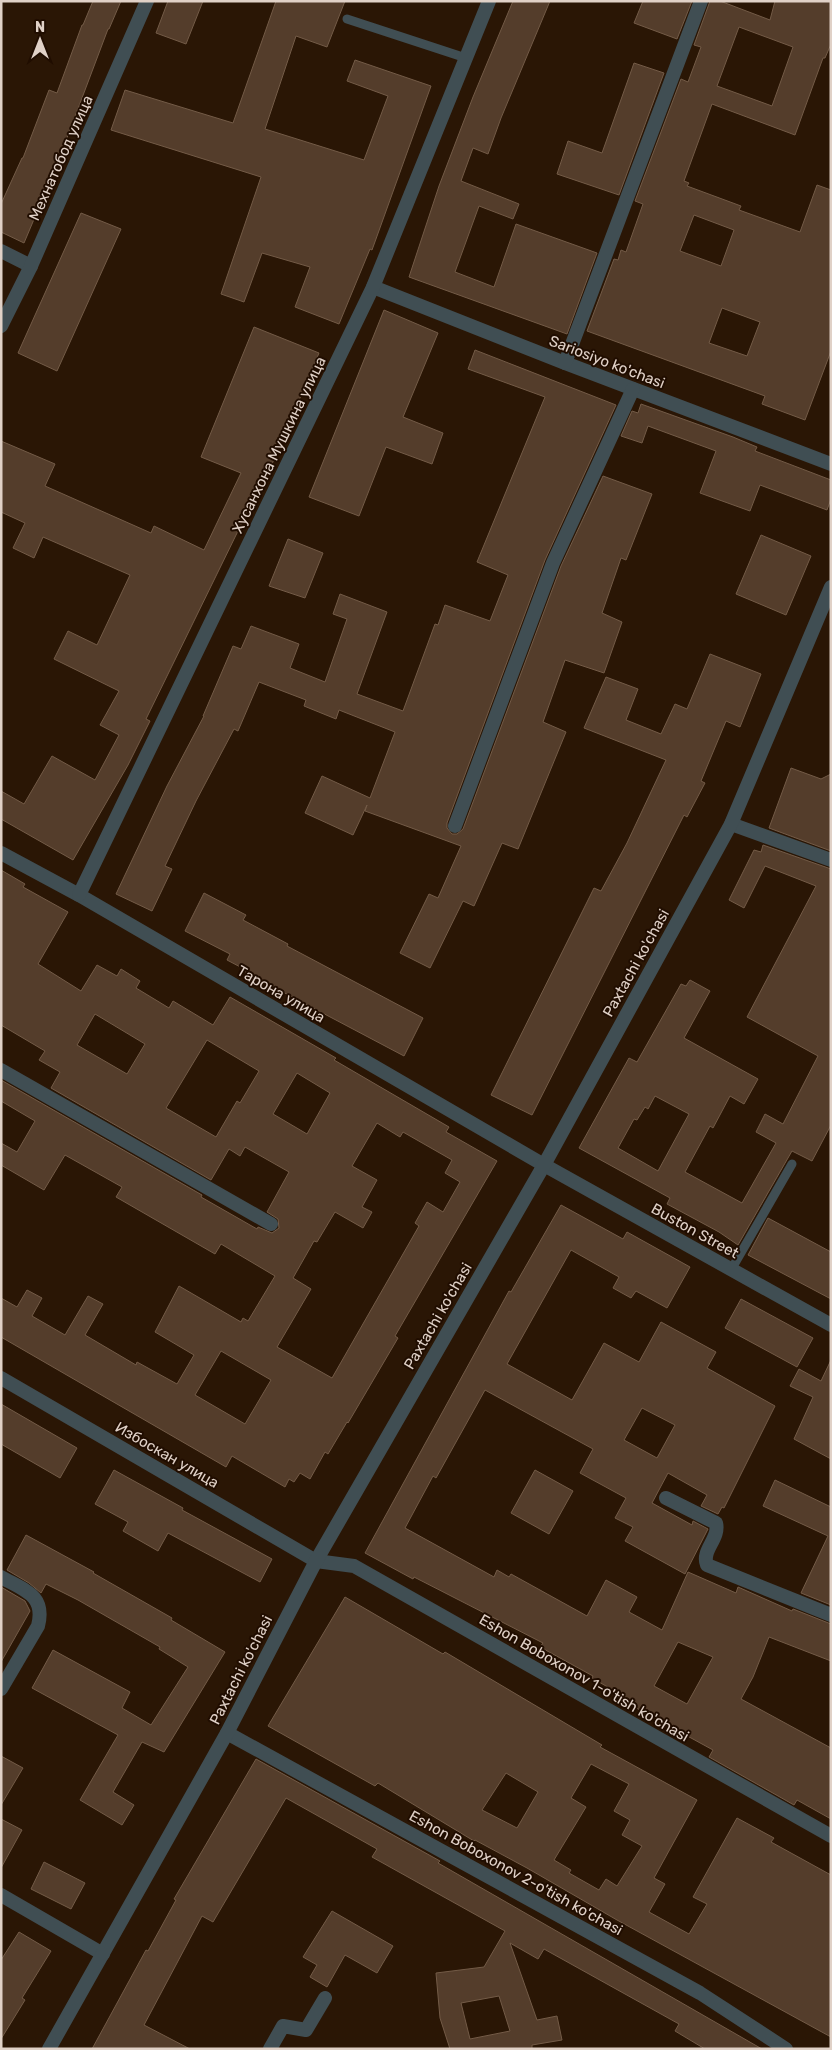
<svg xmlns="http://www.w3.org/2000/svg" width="832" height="2050" font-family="Rubik,sans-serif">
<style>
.building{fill:#543d2b;stroke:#735b47;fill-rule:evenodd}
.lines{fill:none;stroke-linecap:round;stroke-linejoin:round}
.service{stroke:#404e53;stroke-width:9}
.minor{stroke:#404e53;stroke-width:14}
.tertiary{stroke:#404e53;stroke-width:14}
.labels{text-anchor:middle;stroke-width:4;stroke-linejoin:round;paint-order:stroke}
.street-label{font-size:15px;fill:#e0d1c7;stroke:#200d00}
</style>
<rect width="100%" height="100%" fill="#2a1605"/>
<g class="building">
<path d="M93,1h28l-12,28h-1l-52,138 -32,76 -23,-11v-28l21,-46h1l26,-68 8,3 25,-68h1z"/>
<path d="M168,1h35l-17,43 -30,-11z"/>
<path d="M276,1h69l-18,46 -31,-11 -31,93 99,31 24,-64 -41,-15 8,-21 76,26 -59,164 -2,-1 -31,75 -44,-17 15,-40 -48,-14 -18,49 -23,-8 40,-117 -150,-47 14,-40 108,33z"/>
<path d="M513,1h37l-49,117 -13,36 -15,-6 -12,33 58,23 -6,15 -34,-13 -24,66 39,15 22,-63 81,29 -30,81 -158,-57 30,-91 34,-89z"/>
<path d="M643,1h49l-15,38 -43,-16z"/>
<path d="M710,1h10l50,19 5,-19h56v43l-6,14h-2l-28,77 -83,-31 -28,77 5,2 -2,3 54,20 -2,4 61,22 17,-47 14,5v161l-26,69 -43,-16 3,-8 -178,-65 27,-72 4,1 3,-10 5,2 17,-48 -8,-3 46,-122 7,3 13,-35 -7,-2zM739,27l54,20 -21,59 -55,-20zM694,215l40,15 -13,36 -41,-15zM722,308l38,14 -13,34 -38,-13z"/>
<path d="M634,63l30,10 -45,122 -62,-21 11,-33 34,12z"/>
<path d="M81,213l40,16 -64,142 -39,-18z"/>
<path d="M384,310l54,23 -35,84 40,16 -11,31 -46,-17 -27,69 -50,-19z"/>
<path d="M254,327l65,26 -55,130 -2,-1 -116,237 4,2 -22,44 -55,95 -72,-41v-28l23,13 28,-48 43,24 24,-45 -19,-10 19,-34 -65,-32 14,-28 29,14 33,-70 -87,-38 -9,21 -21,-10 12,-25 -24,-11v-71l54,23 -10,22 106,47 3,-7 50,24 37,-77 -40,-16z"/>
<path d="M475,350l141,55 -71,155 -98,263v5l5,6h5l6,-5 98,-263 42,-90 49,18 -26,66 -5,-2 -19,55 20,9 -18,51 -39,-13 -22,62 23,10 -48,117 -16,-6 -28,63 -11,-5 -33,67 -30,-15 29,-59 9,4 23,-52 -96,-35 2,-6 -14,30 -48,-22 17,-37 48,22 25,-66 -56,-22 -3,9 -32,-13 2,-6 -47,-18 -21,49 -4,-2 -38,72 -31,65 7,3 -20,42 -36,-17 51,-108 37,-70h-1l30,-70 8,3 10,-23 48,18 -9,24 35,14 22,-63 -14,-5 7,-20 47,18 -30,82 46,17 32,-87 3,1 7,-20 45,16 18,-46 -31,-13 68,-165 -77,-28z"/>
<path d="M641,404l92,33 24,10 -2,4 76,29v19l-4,11 -67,-25 -10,26 -50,-18 16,-42 -68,-25 -6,17 -21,-7 11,-25 6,2z"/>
<path d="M761,535l50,21 -25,59 -50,-21z"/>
<path d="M288,539l35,14 -18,45 -36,-12z"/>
<path d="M710,654l51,20 -21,53 -14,-6 -25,60 4,2 -18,34 -3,-2 -152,300 -41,-20 103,-207 7,3 26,-48 39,-83 -82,-32 22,-51 32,12 -12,31 35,14 14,-30 12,5z"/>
<path d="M791,768l30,11 10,-5v77l-62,-23z"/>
<path d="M763,845l68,24v256l-19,36 -20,-10 -54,94 -19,-13 -52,-28 3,-6 -91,-50 50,-90 8,4 44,-78 5,2 4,-6 20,11 -26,47 74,41 -14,25 -14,-8 -17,32 -3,-2 -25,46 57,31 34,-60 -20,-11 9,-18 18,10 35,-68 -71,-39 69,-131 -51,-20 -21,42 -15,-8 25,-50 7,2zM655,1096l34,18 -31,57 -40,-23 16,-29 3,1 8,-13 3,2z"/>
<path d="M1,870l24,14 -2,3 45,25 -30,52 43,27 16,-26 20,11 4,-7 19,12 -4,7 33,20 4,-7 40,24 17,-28 106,61 -2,2 115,67 -3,5 51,29 -102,175 3,2 -50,85 -1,-1 -19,32 -3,-2 -15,27 -10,-6 -6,9 -5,-3 -4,8 -53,-31 -6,11 -225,-130v-39l16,9 10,-17 15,8 -10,18 33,19 23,-39 15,8 -18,31 51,30 1,-3 40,22 17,-29 -39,-23 24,-46 62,36 2,-4 5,3 27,-45 -54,-32 -6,10 -99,-57 6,-10 -57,-32 -21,35 -43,-25v-22l16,9 18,-31 -34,-20v-21l201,115 -1,2 56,32 1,-2 14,6 7,-5 -1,-9 -11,-7 22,-40 -44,-25 -5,9 -11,-7 -18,31 -160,-92 9,-16 -21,-12 6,-9 -44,-26zM95,1014l50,30 -18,30 -50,-29zM207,1040l52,31 -19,32 -3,-2 -21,36 -50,-29zM297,1073l33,20 -23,41 -34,-20zM377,1123l23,14 3,-5 49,28 -7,13 15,9 -17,30 -16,-10 -12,21 4,3 -87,152 -55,-31 34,-58 -18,-11 21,-37 3,1 18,-30 28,16 9,-16 -10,-5 15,-27 -25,-14zM221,1351l50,29 -26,44 -50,-29z"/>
<path d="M204,893l42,22 -3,5 45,24 -1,2 136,72 -19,38 -159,-84 1,-2 -19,-10 3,-6 -45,-23z"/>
<path d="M561,1205l62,34 4,-7 63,35 -23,41 -31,-17 -5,7 -18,-10 6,-11 -48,-27 -64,114 65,36 32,-57 35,19 22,-40 55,30 -9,16 68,38 -51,102 -2,-1 -4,7 -17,-8 6,-11 -39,-22 -16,30 40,22 1,-4 15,8 -23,45 -60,-33 8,-14 -18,-9 11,-20 -46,-25 13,-24 -108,-59 -49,88 -3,-2 -28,52 89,49 3,-7 12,7 2,-3 76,42 19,-36 31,17 -8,15 33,18 26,-58 48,21 2,-6 54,24 1,-2 38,15v37l-62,-24 -16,40 -12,22 90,49v71l-34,-19 -3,5 -85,-48 4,-7 -95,-52 2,-4 -28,-16 1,-2 -53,-29 3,-4 -129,-66 -1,2 -48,-26 144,-262 2,1zM642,1408l33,17 -18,33 -33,-18zM678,1642l35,15 -26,47 -33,-18z"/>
<path d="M768,1218l63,34v47l-83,-44z"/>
<path d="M741,1299l72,39 -16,29 -72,-39z"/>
<path d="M831,1360v99l-37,-20 19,-42 -23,-11 9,-17 22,12z"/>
<path d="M1,1404l76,44 -17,30 -59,-34z"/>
<path d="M114,1470l69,38 -1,2 90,49 -12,23 -92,-49 -10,18 -35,-20 5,-9 -33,-18z"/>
<path d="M535,1470l38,21 -24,43 -38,-21z"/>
<path d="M775,1480l56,27v98l-30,-12 27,-57 -65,-30z"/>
<path d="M26,1535l68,37 -1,1 79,45 -1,2 54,32 -61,100 -22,-10 -29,50 21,13 -12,20 -42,-25 38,-65 -86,-47 21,-38 77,42 -8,16 29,17 37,-58 -29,-18 1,-2 -82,-47 -32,-16 -5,9 -12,-10 -22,-13z"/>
<path d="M1,1587l24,14 5,10 -29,51z"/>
<path d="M345,1597l98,57 2,-2 157,93 -2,2 97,53 -43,78 11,6 -16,28 40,22 18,-30 -14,-7 44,-79 37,20 -3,4 60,33v162l-214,-117 -90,-52 -52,-28 -1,1 -96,-58 -3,3 -107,-60zM591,1764l38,20 -15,27 16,9 -8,15 20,11 -25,40 -11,-7 -7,11 -30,-17 2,-3 -17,-10 32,-53 -15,-9zM506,1773l32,19 -21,36 -35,-18z"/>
<path d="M1,1756l22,12 -22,37z"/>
<path d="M256,1759l184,102 -2,2 324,186h-57l-30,-18 4,-7 -135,-75 -6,10 -28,-16 27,77 20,-4 5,24 -30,5v4h-82l-10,-31 -4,-45 48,-6 21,-36 -133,-74 5,-8 -91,-51 -73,124 -11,-6 -58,109 46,24h-98l54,-99 2,1 28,-51 -2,-1zM499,1996l11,35 -40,8 -9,-36z"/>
<path d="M1,1819l21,11 -21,38z"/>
<path d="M44,1862l41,21 -14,26 -40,-20z"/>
<path d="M332,1911l61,35 -16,27 -32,-18 -18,32 -17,-10 7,-12 -14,-8z"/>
<path d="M19,1932l32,19 -29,47 3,2 -24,39v-79z"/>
</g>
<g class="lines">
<g class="service">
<path d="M347,19l119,39"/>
<path d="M731,1270l61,-106"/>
</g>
<g class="minor">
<path d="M1,251l30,15"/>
<path d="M373,287l192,76 266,101"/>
<path d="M1,326l30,-60 116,-265"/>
<path d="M565,363l136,-362"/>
<path d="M731,824l100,36"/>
<path d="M455,826l98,-263 80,-174"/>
<path d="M1,853l78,42 465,270 287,160"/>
<path d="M79,895l294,-608 116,-286"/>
<path d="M1,1070l270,154"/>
<path d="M1,1378l315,183 38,5 477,270"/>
<path d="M666,1498l50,25c4,16 -15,27 -9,42l124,50"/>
<path d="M1,1577c23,13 45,18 37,49l-37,63"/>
<path d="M227,1733l473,260 86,56"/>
<path d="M1,1895l102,59"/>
<path d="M270,2049l13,-23 23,4 19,-32"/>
</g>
<path class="tertiary" d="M49,2049l178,-316 89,-172 228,-396 187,-341 100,-237"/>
</g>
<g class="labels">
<g class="street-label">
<text transform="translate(61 158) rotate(-66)" y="5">Мехнатобод улица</text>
<text transform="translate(607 362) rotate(21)" y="5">Sariosiyo ko'chasi</text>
<text transform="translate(279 445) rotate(-64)" y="5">Хусанхона Мушкина улица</text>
<text transform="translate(636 963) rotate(-61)" y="5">Paxtachi ko'chasi</text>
<text transform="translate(281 994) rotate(30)" y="5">Тарона улица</text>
<text transform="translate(695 1231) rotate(29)" y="5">Buston Street</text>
<text transform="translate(438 1316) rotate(-60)" y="5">Paxtachi ko'chasi</text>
<text transform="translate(167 1455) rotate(30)" y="5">Избоскан улица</text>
<text transform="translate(241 1670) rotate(-63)" y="5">Paxtachi ko'chasi</text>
<text transform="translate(584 1678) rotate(30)" y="5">Eshon Boboxonov 1-o'tish ko'chasi</text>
<text transform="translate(516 1873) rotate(29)" y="5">Eshon Boboxonov 2-o'tish ko'chasi</text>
</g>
</g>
<rect width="832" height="2050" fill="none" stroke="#e0d1c7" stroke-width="5"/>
<g transform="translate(40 40)" stroke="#200d00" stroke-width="4" paint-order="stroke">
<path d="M0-4L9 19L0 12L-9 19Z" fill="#e0d1c7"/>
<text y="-8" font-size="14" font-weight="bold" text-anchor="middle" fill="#e0d1c7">N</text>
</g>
</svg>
